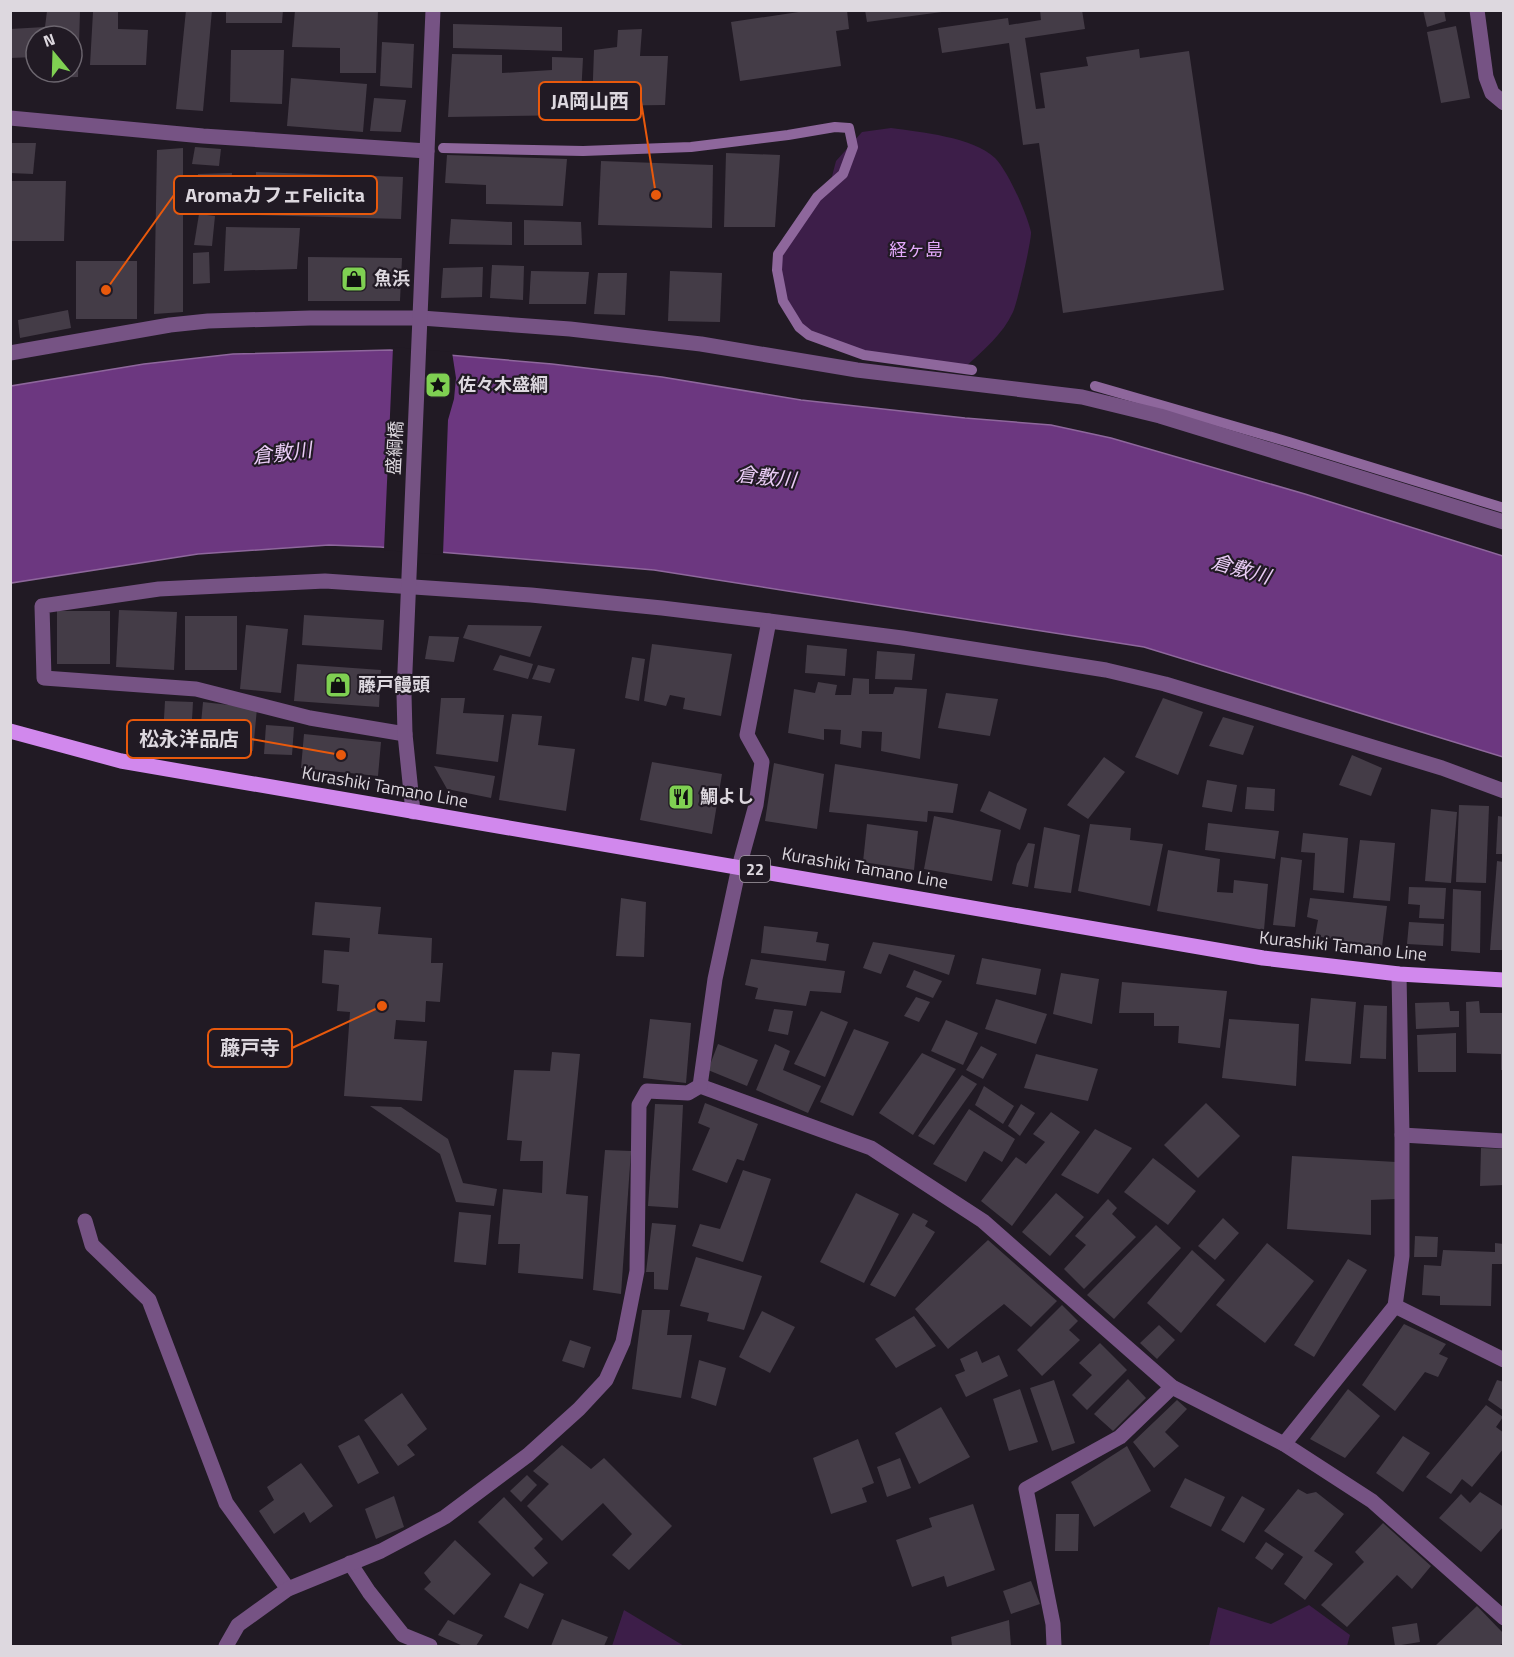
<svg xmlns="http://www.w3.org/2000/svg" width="1514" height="1657" font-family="'Titillium Web','Noto Sans JP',sans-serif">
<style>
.green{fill:#3d1e49}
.water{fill:#6c3780;stroke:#8e679c;stroke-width:1.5}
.pier{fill:#211a24}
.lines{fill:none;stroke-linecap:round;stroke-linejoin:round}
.stream{stroke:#8e679c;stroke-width:10}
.building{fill:#443c47}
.street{stroke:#765384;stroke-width:15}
.primary{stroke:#d188ed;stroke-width:15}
.labels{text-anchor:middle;stroke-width:4.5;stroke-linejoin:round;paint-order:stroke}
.shield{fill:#211a24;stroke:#a59fa7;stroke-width:1.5}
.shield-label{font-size:16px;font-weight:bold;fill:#ddd8df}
.park-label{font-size:18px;fill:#e4aafb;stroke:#211a24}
.poi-label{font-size:18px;font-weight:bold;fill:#ddd8df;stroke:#211a24;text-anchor:start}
.street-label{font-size:18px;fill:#ddd8df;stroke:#211a24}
.water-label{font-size:20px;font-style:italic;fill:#eacdf6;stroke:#211a24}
.leader{fill:none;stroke:#e8590c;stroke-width:2}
.callout-dot{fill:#e8590c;stroke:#211a24;stroke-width:2}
.callout{fill:#211a24;stroke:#e8590c;stroke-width:2}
.callout-label{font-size:20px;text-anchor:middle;font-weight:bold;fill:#ddd8df}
</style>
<rect width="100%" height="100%" fill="#211a24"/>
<g class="green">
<path d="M891,128c29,4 82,9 104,30 13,13 32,56 36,74 1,7 -14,72 -18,80 -10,22 -30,39 -48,55l-95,-13 -65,-25 -18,-26 -7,-35 5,-21 45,-63 6,-23 26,-29z"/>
<path d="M1309,1605l41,30 -3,11h-138l9,-39 53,17z"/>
<path d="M624,1610l60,36h-72z"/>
</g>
<path class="water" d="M390,350l162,14 110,13 139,23 164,18 86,7 60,13 194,56 198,62v201l-359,-110 -490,-77 -274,-23 -51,-2 -131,9 -187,29v-197l133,-22 89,-10z"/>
<path class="pier" d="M393,347l59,5 4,26 -2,21 -6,21 -5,135 -59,-5z"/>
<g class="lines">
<g class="stream">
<path d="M443,148l140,3 108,-4 97,-12 47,-8 14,1 4,19 -10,27 -26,23 -39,57 -1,16 6,31 16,26 10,8 55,20 108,15"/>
<path d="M1095,386l194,56 215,66"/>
</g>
</g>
<g class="building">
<path d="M186,10h26l-9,101 -27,-2z"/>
<path d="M226,10h57l-1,13h-56z"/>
<path d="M295,10h83l-2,63h-36v-25l-48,-1z"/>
<path d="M812,10h35l2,19 -13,2 5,35 -101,15 -9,-59z"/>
<path d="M865,10h77v2l-75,10z"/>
<path d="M1040,10h42l3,19 -60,9 11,71 9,-1 -5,-35 48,-7 -2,-9 53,-8 1,9 49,-7 35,239 -161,23 -24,-170 -16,2 -14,-102 -67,10 -4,-25 70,-10 1,7 32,-5z"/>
<path d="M1423,10h21l2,11 -19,6z"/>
<path d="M47,11h33l-2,66 -34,1 1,-6h27v-36h-36v21l-26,1v-29l35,-2z"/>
<path d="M118,11v18l30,1 -2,35h-56l3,-53z"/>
<path d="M453,24l109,3v24l-109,-3z"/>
<path d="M1456,26l14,72 -29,5 -14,-71z"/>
<path d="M642,29l-2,27h28l-3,49 -73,1 2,-56 23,-3 1,-17z"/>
<path d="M382,42l32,2 -2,44 -32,-2z"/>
<path d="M231,50h53l-2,54 -52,-2z"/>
<path d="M452,54l50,1v18l50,-3v-13l31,1 -3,57 -132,2z"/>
<path d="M291,78l76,6 -4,48 -76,-6z"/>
<path d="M374,98l32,2 -5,32 -31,-1z"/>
<path d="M10,143h26l-3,31 -23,-1z"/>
<path d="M195,147l26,2 -2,17 -27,-2z"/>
<path d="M183,148v164l-29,2 3,-164z"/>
<path d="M726,153l54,2 -5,72h-51z"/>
<path d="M447,155l120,4 -4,47 -77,-2v-19l-41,-2z"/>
<path d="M601,161l112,4 -1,63 -114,-3z"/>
<path d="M256,172l147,5 -2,42 -145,-4z"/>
<path d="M232,173l-3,34 -33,-1 2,-32z"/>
<path d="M10,181h56l-2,60h-54z"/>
<path d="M199,214l16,2 -3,30 -18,-1z"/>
<path d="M451,219l61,3v23l-63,-1z"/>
<path d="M524,220l57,2 1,23h-58z"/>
<path d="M226,227l74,1 -3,41 -73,2z"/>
<path d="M209,252l1,31 -17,1v-31z"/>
<path d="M308,257l94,1 -2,43h-92z"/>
<rect x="76" y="261" width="61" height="58"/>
<path d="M492,265l32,1 -1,34 -33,-2z"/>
<path d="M483,267l-1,30 -41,1 2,-30z"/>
<path d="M531,271l58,1 -3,32h-57z"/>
<path d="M670,271l52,2 -2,49 -52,-1z"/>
<path d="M598,273h29l-2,42 -31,-1z"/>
<path d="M68,310l3,18 -51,10 -2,-18z"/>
<path d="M119,610l58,2 -3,58 -58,-3z"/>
<rect x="57" y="611" width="53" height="53"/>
<path d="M304,615l80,5 -2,30 -80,-5z"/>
<rect x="185" y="616" width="52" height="54"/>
<path d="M246,625l42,4 -7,64 -41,-4z"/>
<path d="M468,625l74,1 -12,31 -67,-19z"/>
<path d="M429,636l30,1 -5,25 -29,-3z"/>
<path d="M652,644l80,10 -11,62 -38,-7 2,-11 -15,-3 -4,11 -22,-5z"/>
<path d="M807,645l40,4 -2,27 -40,-3z"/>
<path d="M877,651l38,3 -3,26 -37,-1z"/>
<path d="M500,655l33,9 -5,15 -35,-9z"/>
<path d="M632,657l13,2 -6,42 -14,-3z"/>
<path d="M297,664l84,6 -2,37 -85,-6z"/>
<path d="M538,665l17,4 -5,14 -18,-4z"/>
<path d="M853,678l16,1v15h24l2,-7 32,2 -7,70 -39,-8 1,-19 -20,-1 -1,17 -21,-4 1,-14 -17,-1v11l-36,-7 6,-44 21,4 3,-11 19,3 -2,10h16z"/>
<path d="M946,693l52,6 -8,37 -52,-8z"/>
<path d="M441,698h24l-2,15 41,2 -6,47 -62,-8z"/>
<path d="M1163,698l40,14 -25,63 -43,-18z"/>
<path d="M165,701l28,1 -2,35 -28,-1z"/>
<path d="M203,702l54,6 -4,43 -54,-6z"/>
<path d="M512,714l30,2 -4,29 37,4 -9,62 -67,-11z"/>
<path d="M1223,717l31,9 -11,29 -34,-9z"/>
<path d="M266,725l28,2 -2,28 -28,-1z"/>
<path d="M304,734l77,8 -3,34 -77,-8z"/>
<path d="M1352,755l30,13 -11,28 -32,-11z"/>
<path d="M1104,757l21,15 -37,47 -21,-14z"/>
<path d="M652,762l70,12 -10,60 -72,-14z"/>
<path d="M774,763l50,11 -7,55 -52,-8z"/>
<path d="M835,764l123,20 -5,29 -25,-2 -1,11 -98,-10z"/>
<path d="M434,766l61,10 -4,22 -44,-9z"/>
<path d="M1207,780l30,5 -5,27 -30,-5z"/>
<path d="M1247,787l28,2 -1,22 -29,-2z"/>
<path d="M989,791l38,18 -7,21 -40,-19z"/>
<path d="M1459,805l30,1 -3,77 -30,-1z"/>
<path d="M1431,809l26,3 -6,71 -26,-2z"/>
<path d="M934,816l67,14 -9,51 -68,-12z"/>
<path d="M1498,816l6,1v37h-8z"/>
<path d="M1208,823l71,8 -4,28 -70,-9z"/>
<path d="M867,824l51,7 -4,39 -51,-8z"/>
<path d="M1090,824l41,4 -1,12 33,4 -13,62 -72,-15z"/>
<path d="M1044,827l36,8 -9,58 -37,-5z"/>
<path d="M1303,833l45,5 -4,55 -31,-3 2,-37 -14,-1z"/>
<path d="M1360,840l35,3 -5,58 -37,-3z"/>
<path d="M1028,843l7,1 -7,43 -16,-3 5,-20z"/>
<path d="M1168,850l52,9 -3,33 16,1 1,-13 34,4 -4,46 -107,-19z"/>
<path d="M1281,857l21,3 -7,67 -22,-2z"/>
<path d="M1497,861l7,1v88h-14z"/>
<path d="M1409,887l37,1 -2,31 -25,-1 1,-13 -12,-1z"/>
<path d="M1453,889l28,2 -1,62 -29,-2z"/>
<path d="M621,898l25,4 -2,55 -28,-1z"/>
<path d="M1310,898l77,8 -5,41 -67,-11 3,-16 -11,-3z"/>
<path d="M315,902l66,5 -3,27 54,4 -1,25h12l-3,39 -14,-1 -1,21 -29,-2 -2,19 33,2 -5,60 -78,-5 6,-84 -13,-1 2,-26 -17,-2 2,-33 25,2 1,-14 -38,-3z"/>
<path d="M1409,922l35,2 -1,22 -36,-2z"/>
<path d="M764,926l54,6 -2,10 13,2 -3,17 -65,-8z"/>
<path d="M873,942l82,13 -6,20 -60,-21 -8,20 -18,-6z"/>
<path d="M982,958l59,11 -5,26 -60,-11z"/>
<path d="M751,959l94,12 -4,22 -31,-2 -4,15 -51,-7 3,-11 -13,-3z"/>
<path d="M914,970l28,11 -9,17 -27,-11z"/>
<path d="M1061,973l38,6 -7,45 -39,-10z"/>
<path d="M1122,982l105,9 -7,57 -42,-5 1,-17h-25v-13h-35z"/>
<path d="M916,997l14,5 -11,20 -15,-6z"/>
<path d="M1311,998l45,4 -5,62 -46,-3z"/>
<path d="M996,999l51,15 -11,30 -51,-15z"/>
<path d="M1479,1001l1,12h24v57h-3v-16l-34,-1 -1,-51z"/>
<path d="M1449,1002l1,9h9v16l-43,2 -1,-26z"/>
<path d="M1364,1005l23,1 -1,53 -26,-1z"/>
<path d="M774,1009l19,2 -5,24 -20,-4z"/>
<path d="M821,1011l27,11 -23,55 -31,-13z"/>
<path d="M650,1019l41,4 -5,60 -43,-5z"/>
<path d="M1229,1019l70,5 -3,62 -74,-8z"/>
<path d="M946,1020l32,13 -15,32 -32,-14z"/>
<path d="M854,1029l35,13 -36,74 -33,-14z"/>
<path d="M1456,1033v39h-38l-1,-37z"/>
<path d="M718,1044l40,16 -11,26 -39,-16z"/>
<path d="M775,1044l15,7 -7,19 38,16 -13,27 -52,-23z"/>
<path d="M981,1046l16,8 -14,25 -17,-9z"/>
<path d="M552,1052l28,2 -14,140 22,2 -5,83 -65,-6 2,-29h-22l5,-55 39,4 1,-32h-23l2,-20 -15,-1 7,-70 36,1z"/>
<path d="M922,1053l34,16 -43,66 -34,-22z"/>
<path d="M1036,1054l62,15 -10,32 -64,-13z"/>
<path d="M962,1075l15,9 -43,61 -16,-9z"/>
<path d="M984,1086l30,20 -11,18 -28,-19z"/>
<path d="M705,1103l53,21 -14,37 -7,-2 -10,24 -35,-13 18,-42 -12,-5z"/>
<path d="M1206,1103l34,33 -42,42 -34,-33z"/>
<path d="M655,1104l28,1 -5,103 -30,-2z"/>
<path d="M1021,1104l14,9 -15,23 -12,-10z"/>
<path d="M370,1106l31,1 47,32 15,44 34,6 -3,17 -38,-4 -16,-48z"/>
<path d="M969,1109l46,30 -13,23 -18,-11 -18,31 -33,-18z"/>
<path d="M1051,1112l29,20 -68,94 -31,-25 35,-44 10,7 19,-22 -12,-8z"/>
<path d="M1095,1129l37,19 -34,46 -37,-19z"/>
<path d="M1481,1148l23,1v36l-24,1z"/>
<path d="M605,1150l26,1 -10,143 -28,-4z"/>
<path d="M1292,1156l104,6 -1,37 -24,1v35l-84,-6z"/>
<path d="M1153,1158l43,33 -28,34 -44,-33z"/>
<path d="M743,1170l28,9 -28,83 -51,-16 8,-22 20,5z"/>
<path d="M856,1193l43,21 -35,69 -44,-21z"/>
<path d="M1056,1193l28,24 -34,39 -28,-24z"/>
<path d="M1108,1199l9,9 -5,6 24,23 -52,52 -20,-20 22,-24 -11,-9z"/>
<path d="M459,1212l32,3 -5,50 -32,-3z"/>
<path d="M913,1213l15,8 -3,5 10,6 -40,65 -25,-12z"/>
<path d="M1223,1218l16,15 -24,27 -17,-14z"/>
<path d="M652,1223l24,2 -8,65 -14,-1v-17h-8z"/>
<path d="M1156,1225l25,23 -67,71 -27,-24z"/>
<path d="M1415,1236l23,1 -1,20h-23z"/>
<path d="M988,1240l69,61 -26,26 -27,-23 -56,45 -33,-40z"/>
<path d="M1267,1243l47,38 -49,62 -49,-38z"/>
<path d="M1495,1243l9,1v20h-12l-1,42 -51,-1v-9l-18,-1 2,-30 17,1 2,-16 52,2z"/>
<path d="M1192,1250l33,30 -44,53 -34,-30z"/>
<path d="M696,1257l66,19 -18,54 -37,-9 2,-8 -29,-7z"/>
<path d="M1348,1259l19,11 -53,87 -20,-12z"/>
<path d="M1062,1305l16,16 -9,9 11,10 -38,36 -25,-26z"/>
<path d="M642,1310h28l-3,25h25l-11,63 -49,-9z"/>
<path d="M762,1311l33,16 -25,46 -31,-16z"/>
<path d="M914,1316l22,30 -40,22 -21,-29z"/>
<path d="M1404,1324l42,20 -7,10 9,4 -10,19 -13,-5 -30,39 -33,-26z"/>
<path d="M1159,1325l16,15 -18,19 -17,-16z"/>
<path d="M570,1340l21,7 -7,21 -22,-7z"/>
<path d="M1100,1343l27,27 -40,40 -15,-15 20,-20 -13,-12z"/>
<path d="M977,1351l5,12 17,-8 9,21 -42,21 -11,-22 10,-4 -5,-12z"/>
<path d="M699,1360l27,8 -10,38 -25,-8z"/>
<path d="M1128,1379l18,19 -33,33 -19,-17z"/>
<path d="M1054,1380l21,63 -23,8 -22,-63z"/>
<path d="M1497,1380l7,2v29l-16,-11z"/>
<path d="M1020,1389l18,53 -29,9 -16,-52z"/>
<path d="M1348,1389l32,27 -35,42 -35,-19z"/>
<path d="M402,1393l25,36 -20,16 8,10 -17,11 -34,-46z"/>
<path d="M1177,1400l10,9 -22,23 14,14 -25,22 -21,-26z"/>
<path d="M1486,1405l17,12 -7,10 8,6v15l-32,39 -10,-8 -11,15 -25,-17z"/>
<path d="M941,1407l29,50 -51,27 -24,-51z"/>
<path d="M359,1435l20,38 -21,11 -20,-38z"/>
<path d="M1403,1436l27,17 -27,39 -27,-19z"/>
<path d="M858,1439l16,44 -12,5 5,14 -36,12 -18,-56z"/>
<path d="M562,1445l29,24 13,-11 68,68 -43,44 -17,-15 20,-21 -29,-31 -41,38 -35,-35 22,-22 -16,-13z"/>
<path d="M1127,1446l24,45 -57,36 -23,-45z"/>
<path d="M900,1458l11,30 -24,9 -10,-30z"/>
<path d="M301,1463l32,43 -23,17 -6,-11 -30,22 -15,-23 15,-11 -7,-13z"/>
<path d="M527,1475l10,10 -16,17 -11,-11z"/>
<path d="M1185,1478l40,19 -14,30 -41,-20z"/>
<path d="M1298,1489l9,5 9,-2 28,22 -30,37 19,13 -28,36 -21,-16 19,-27 -39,-26z"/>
<path d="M1480,1492l24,15v19l-23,26 -42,-34 22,-24 9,9z"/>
<path d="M394,1496l10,31 -28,12 -11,-30z"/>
<path d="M1242,1496l23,13 -21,34 -23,-13z"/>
<path d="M504,1497l39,42 -9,9 14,15 -15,14 -55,-55z"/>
<path d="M973,1504l22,66 -48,17 -3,-11 -32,11 -16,-47 36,-13 -3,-9z"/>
<path d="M1056,1514h23l-1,37h-23z"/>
<path d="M1383,1523l48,43 -19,23 -15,-14 -50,52 -26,-22 43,-43 -9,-10z"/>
<path d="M455,1540l36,34 -37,41 -30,-26 7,-7 -7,-9z"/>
<path d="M1266,1542l18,12 -12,16 -17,-12z"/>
<path d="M1031,1581l9,23 -29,10 -8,-23z"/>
<path d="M520,1583l24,11 -16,35 -24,-12z"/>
<path d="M1477,1606l27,28v8l-5,4h-64z"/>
<path d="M562,1619l46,18 -4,9h-53z"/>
<path d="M448,1620l35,15 -7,11h-13l-25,-11z"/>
<path d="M1009,1620l2,26h-59l-1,-9z"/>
<path d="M1417,1623l3,19 -25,4 -3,-19z"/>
</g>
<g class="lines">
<g class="street">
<path d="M1477,10l9,67 6,16 12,10"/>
<path d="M10,118l193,18 224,15"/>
<path d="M10,353l160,-28 38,-4 102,-3h111l149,11 131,15 156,26 225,27 78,19 344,106"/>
<path d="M405,734l-95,-16 -114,-29 -152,-11 -2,-72 117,-17 166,-8 206,14 131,13 107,13 133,17 204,32 59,14 277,84 62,23"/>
<path d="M413,812l-8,-78 -1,-40 29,-684"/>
<path d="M700,1086l171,62 112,73 189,166 112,57 88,57 132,117"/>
<path d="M700,1086l15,-107 24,-112 17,-62 6,-43 -15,-27 22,-114"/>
<path d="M1402,1135l102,6"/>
<path d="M85,1221l7,24 57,55 77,203 62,86"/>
<path d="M1395,1306l109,54"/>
<path d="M1284,1444l111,-138 7,-50v-121l-3,-161"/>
<path d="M350,1563l19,29 34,43 27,11"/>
<path d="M226,1646l12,-21 50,-36 93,-38 64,-34 83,-62 51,-46 27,-29 17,-38 14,-71 2,-166 8,-14 41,2 12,-7"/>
<path d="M1054,1646l-1,-22 -27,-135 94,-52 52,-50"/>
</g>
<path class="primary" d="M10,731l111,30 1142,197 136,16 105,6"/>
</g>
<defs>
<g id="shop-square" transform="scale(1.35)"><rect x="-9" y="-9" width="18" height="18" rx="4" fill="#7fd052" stroke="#211a24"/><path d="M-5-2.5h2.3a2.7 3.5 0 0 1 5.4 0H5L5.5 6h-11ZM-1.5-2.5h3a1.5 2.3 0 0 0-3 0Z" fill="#111"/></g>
<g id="sight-square" transform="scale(1.35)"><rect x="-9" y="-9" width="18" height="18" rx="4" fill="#7fd052" stroke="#211a24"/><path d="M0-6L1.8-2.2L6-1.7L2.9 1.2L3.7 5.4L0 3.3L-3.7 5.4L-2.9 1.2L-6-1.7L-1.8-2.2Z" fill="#111"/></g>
<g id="restaurant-square" transform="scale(1.35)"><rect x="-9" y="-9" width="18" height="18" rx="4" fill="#7fd052" stroke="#211a24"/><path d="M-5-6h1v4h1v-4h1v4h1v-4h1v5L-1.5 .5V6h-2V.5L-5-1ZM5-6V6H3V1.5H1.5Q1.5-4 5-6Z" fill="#111"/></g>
</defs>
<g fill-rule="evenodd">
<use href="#shop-square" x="354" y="279"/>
<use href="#sight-square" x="438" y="385"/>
<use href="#shop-square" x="338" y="685"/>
<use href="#restaurant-square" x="681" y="797"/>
</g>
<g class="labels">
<rect class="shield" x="740" y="856" width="30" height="26" rx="4.5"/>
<g class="shield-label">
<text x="755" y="875">22</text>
</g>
<g class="park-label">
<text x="916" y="256">経ヶ島</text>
</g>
<g class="poi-label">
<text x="374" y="285">魚浜</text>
<text x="458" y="391">佐々木盛綱</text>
<text x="358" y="691">藤戸饅頭</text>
<text x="700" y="803">鯛よし</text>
</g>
<g class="street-label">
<text transform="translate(395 448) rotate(-87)" y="6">盛綱橋</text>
<text transform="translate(385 787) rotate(10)" y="6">Kurashiki Tamano Line</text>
<text transform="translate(865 868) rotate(10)" y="6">Kurashiki Tamano Line</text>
<text transform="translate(1343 946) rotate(6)" y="6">Kurashiki Tamano Line</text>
</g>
<g class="water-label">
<text transform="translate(282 453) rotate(-7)" y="7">倉敷川</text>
<text transform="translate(766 477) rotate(6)" y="7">倉敷川</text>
<text transform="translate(1241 569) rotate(16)" y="7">倉敷川</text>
</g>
</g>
<path class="leader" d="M656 195L641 101M106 290L174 195M341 755L251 739M382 1006L292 1048"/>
<g class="callout-dot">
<circle cx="656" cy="195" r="6"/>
<circle cx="106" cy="290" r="6"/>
<circle cx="341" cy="755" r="6"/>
<circle cx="382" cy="1006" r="6"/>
</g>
<g class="callout">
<rect x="539" y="82" width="102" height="38" rx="6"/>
<rect x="174" y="176" width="203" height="38" rx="6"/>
<rect x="127" y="720" width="124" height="38" rx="6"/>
<rect x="208" y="1029" width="84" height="38" rx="6"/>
</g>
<g class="callout-label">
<text x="590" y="108">JA岡山西</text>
<text x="275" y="202">AromaカフェFelicita</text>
<text x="189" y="746">松永洋品店</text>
<text x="250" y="1055">藤戸寺</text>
</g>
<rect width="1514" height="1657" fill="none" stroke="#ddd8df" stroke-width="24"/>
<g transform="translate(54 54) rotate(341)"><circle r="28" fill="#211a24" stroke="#6c666f" stroke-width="1.5"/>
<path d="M0-4.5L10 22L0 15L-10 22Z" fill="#7fd052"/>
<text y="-9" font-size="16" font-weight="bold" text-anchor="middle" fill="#ddd8df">N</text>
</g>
</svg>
